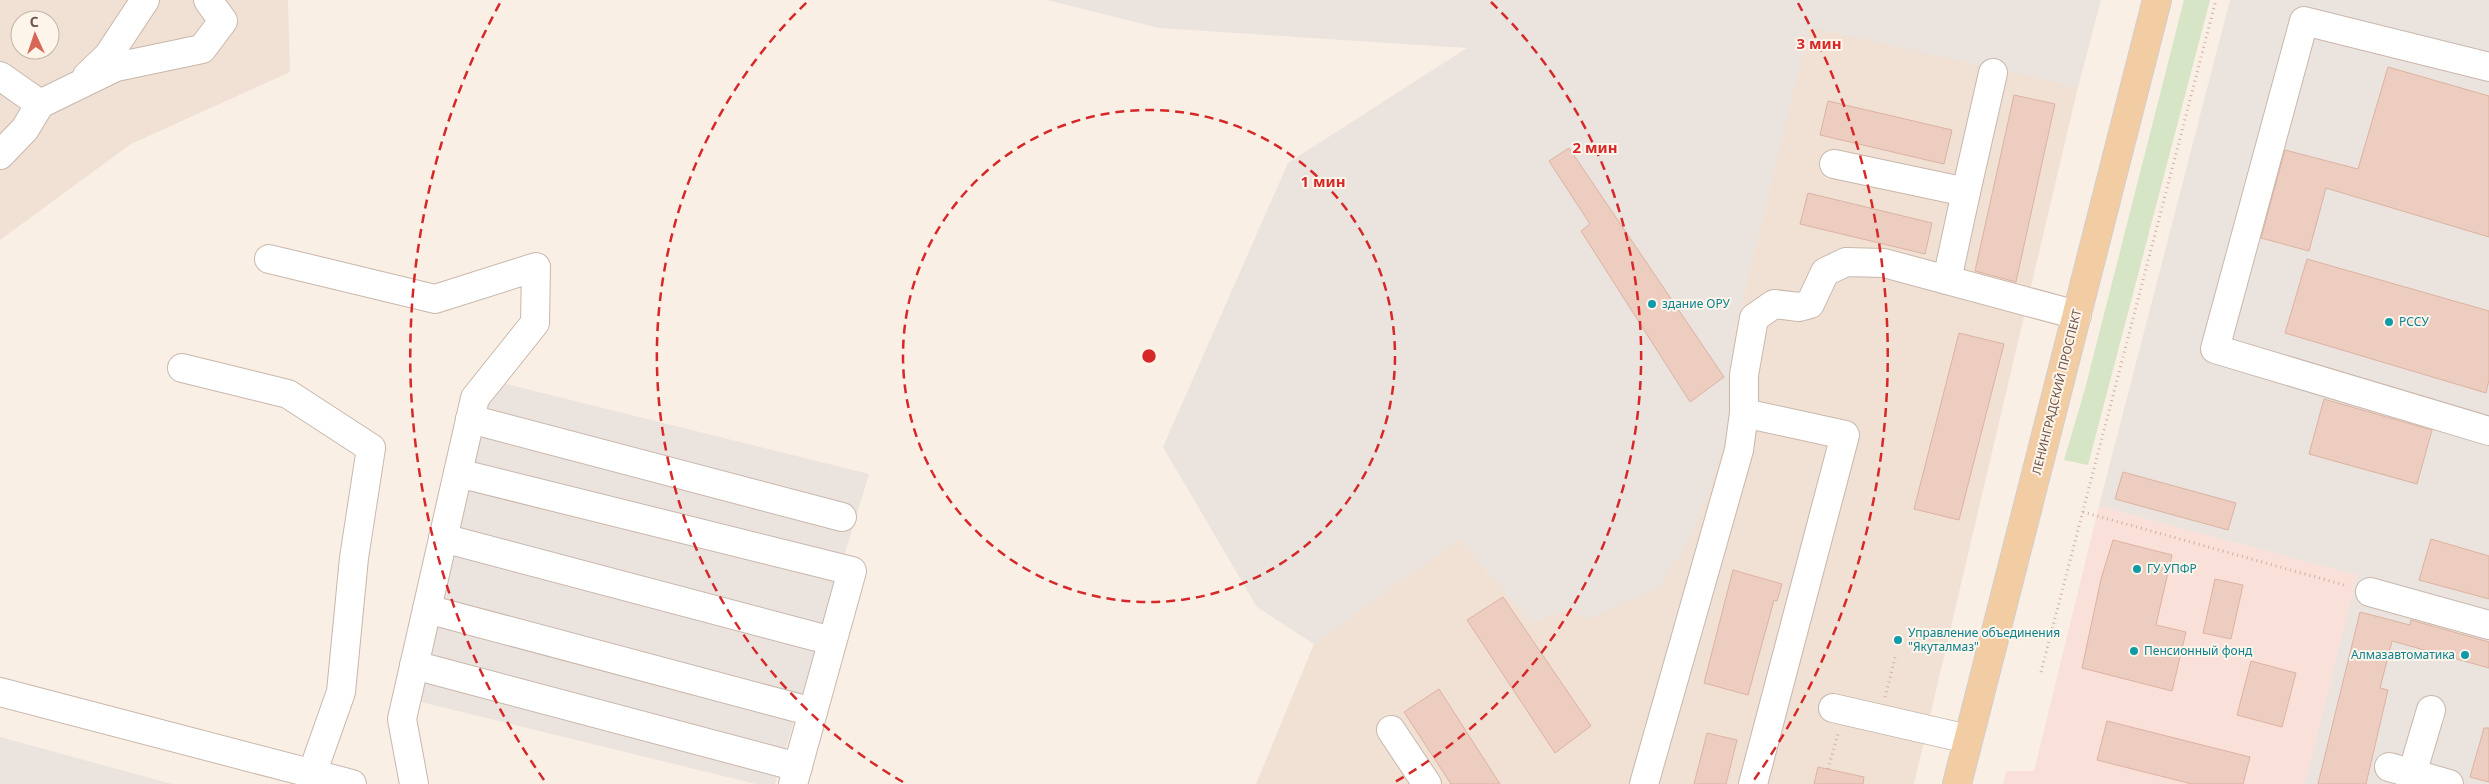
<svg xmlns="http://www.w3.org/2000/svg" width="2489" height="784" font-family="'Noto Sans',sans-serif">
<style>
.residential{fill:#f0e1d4;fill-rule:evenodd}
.commercial{fill:#f9e0d9}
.industrial{fill:#eae3de}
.green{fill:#d5e5c5}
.building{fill:#eccdbf;stroke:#ddb2a1}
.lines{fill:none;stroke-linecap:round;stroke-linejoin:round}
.minor-casing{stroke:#c9b7ac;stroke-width:30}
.major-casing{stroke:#d4ccca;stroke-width:30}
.path{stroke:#d0b0a3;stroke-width:3;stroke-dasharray:1 4;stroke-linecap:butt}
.minor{stroke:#fff;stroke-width:28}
.major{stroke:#f2cda3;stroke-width:28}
.ring{fill:none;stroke:#d62828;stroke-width:2.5;stroke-dasharray:9 6}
.culture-dot{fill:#0f9aa8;stroke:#fdf4ea;stroke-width:2}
.labels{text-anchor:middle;stroke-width:4;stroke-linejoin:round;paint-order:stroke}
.culture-label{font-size:12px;fill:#0d838f;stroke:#fdf4ea;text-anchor:start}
.street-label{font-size:12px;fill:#6f564d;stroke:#fdf4ea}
.centre{fill:#d62828;stroke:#fdf4ea;stroke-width:2.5}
.ring-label{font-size:15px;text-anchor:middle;font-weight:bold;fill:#d62828;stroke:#fdf4ea;stroke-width:4;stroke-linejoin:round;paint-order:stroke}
</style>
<rect width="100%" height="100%" fill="#faefe4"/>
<g class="residential">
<path d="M0,0h288l2,72 -159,72 -131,96zM20,20h30v30h-30z"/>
<path d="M1809,26l269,61 -164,697h-658l58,-140 145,-105 72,83 38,-13 169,-214 -7,-47z"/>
</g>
<path class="commercial" d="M2099,506l258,69 -52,209h-302l3,-13h28z"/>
<g class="industrial">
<path d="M1047,0h1054l-23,87 -269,-60 -78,321 7,47 -29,95 -17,47 -34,52 -71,30 -18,-10 -38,13 -72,-83 -145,105 -57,-37 -94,-160 125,-284 179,-115 -308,-20z"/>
<path d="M2230,0h259v784h-184l52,-209 -258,-69z"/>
<path d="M494,381l375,93 -94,310h-19l-343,-84 60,-262z"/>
<path d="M0,737l172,47h-172z"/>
</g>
<path class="green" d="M2184,0h26l-122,465 -24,-5 21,-71z"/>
<g class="building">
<path d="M2388,67l101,29v141l-163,-49 -17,63 -48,-13 24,-88 73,19z"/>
<path d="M2014,95l41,9 -39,178 -41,-11z"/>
<path d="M1828,101l124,29 -8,34 -124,-29z"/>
<path d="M1569,148l155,229 -34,25 -109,-171 9,-7 -41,-63z"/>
<path d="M1808,193l124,30 -7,31 -125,-30z"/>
<path d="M2307,259l182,52v69l-3,13 -201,-60z"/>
<path d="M1959,333l45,11 -45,176 -45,-11z"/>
<path d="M2324,399l108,31 -15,54 -108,-30z"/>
<path d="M2123,472l113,31 -8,27 -113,-31z"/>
<path d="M2431,539l58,17v43l-70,-19z"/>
<path d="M2113,540l59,15 -16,70 30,7 -14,59 -90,-23 19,-89z"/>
<path d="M1733,570l49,14 -5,17 -3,-1 -26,95 -44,-12z"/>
<path d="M2215,579l28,6 -12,54 -28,-6z"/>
<path d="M1503,597l88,129 -36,27 -88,-133z"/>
<path d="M2360,612l50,13 1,-5 78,22v26l-97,-27 -12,47 8,2 -22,94h-48z"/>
<path d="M2251,661l45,12 -14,54 -45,-12z"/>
<path d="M1439,689l61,95h-49l-47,-72z"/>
<path d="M2107,721l143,36 -7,27h-51l-95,-24z"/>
<path d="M2484,728h5v54l-19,-5z"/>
<path d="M1707,733l30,7 -11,44h-32z"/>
<path d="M1818,767l46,10 -1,7h-49z"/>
</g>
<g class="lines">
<g class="minor-casing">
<g id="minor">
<path d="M2489,67l-185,-46 -89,328 274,82"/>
<path d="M0,76l40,28"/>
<path d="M87,76l21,-20 37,-56"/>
<path d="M0,155l25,-26 15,-25 76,-37 86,-18 21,-28 -15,-21"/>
<path d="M1834,164l132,28 -19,88"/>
<path d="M1966,192l27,-119"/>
<path d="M269,259l166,40 101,-32 -1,56 -60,75 -73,321 12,65"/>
<path d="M182,368l106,26 83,54 -17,110 -13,134 -29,82"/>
<path d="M1744,413l101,22 -92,349"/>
<path d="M470,419l372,98"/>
<path d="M458,473l394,98 -59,213"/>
<path d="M443,538l389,103"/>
<path d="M2370,592l119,33"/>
<path d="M427,609l386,103"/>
<path d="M414,665l384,102"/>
<path d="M0,692l352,92"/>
<path d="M1833,708l135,31"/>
<path d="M1391,730l36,54"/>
<path d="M2389,767l60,17"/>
<path d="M2412,774l19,-64"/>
<path d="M1644,784l95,-334 5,-37v-38l10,-57 20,-14 25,3 11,-3 15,-32 21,-10 38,1 193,52"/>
</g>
</g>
<g class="major-casing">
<path id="major" d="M1957,784l200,-784"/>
</g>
<g class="path">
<path d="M2083,512l265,74"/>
<path d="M2041,672l175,-672"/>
<path d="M1885,697l11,-43"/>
<path d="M1828,769l10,-35"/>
</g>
<use href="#minor" class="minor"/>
<use href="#major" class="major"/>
</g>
<g class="ring">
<circle cx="1149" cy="356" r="246"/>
<path d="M903 782A492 492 0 0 1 807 2M1491 2A492 492 0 0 1 1395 782"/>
<path d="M544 780A739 739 0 0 1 500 3M1798 3A739 739 0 0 1 1754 780"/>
</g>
<g class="culture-dot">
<circle cx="1652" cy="304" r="5"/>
<circle cx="2389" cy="322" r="5"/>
<circle cx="2137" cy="569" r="5"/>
<circle cx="1898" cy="640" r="5"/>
<circle cx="2134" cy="651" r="5"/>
<circle cx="2465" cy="655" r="5"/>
</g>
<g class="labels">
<g class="culture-label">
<text x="1662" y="308">здание ОРУ</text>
<text x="2399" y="326">РССУ</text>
<text x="2147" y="573">ГУ УПФР</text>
<text x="1908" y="637">Управление объединения<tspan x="1908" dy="14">"Якуталмаз"</tspan></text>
<text x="2144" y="655">Пенсионный фонд</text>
<text x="2455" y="659" text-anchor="end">Алмазавтоматика</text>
</g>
<g class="street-label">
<text transform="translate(2057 392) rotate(-76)" y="4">ЛЕНИНГРАДСКИЙ ПРОСПЕКТ</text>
</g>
</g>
<circle cx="1149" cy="356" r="8" class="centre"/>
<g class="ring-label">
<text x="1819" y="49">3 мин</text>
<text x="1595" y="153">2 мин</text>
<text x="1323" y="187">1 мин</text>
</g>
<g transform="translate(35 35) rotate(357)"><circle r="24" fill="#fdf4ea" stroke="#c4b5ab"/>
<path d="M0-4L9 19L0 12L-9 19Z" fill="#d76756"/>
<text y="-8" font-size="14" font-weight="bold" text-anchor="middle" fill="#6f564d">С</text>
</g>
</svg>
